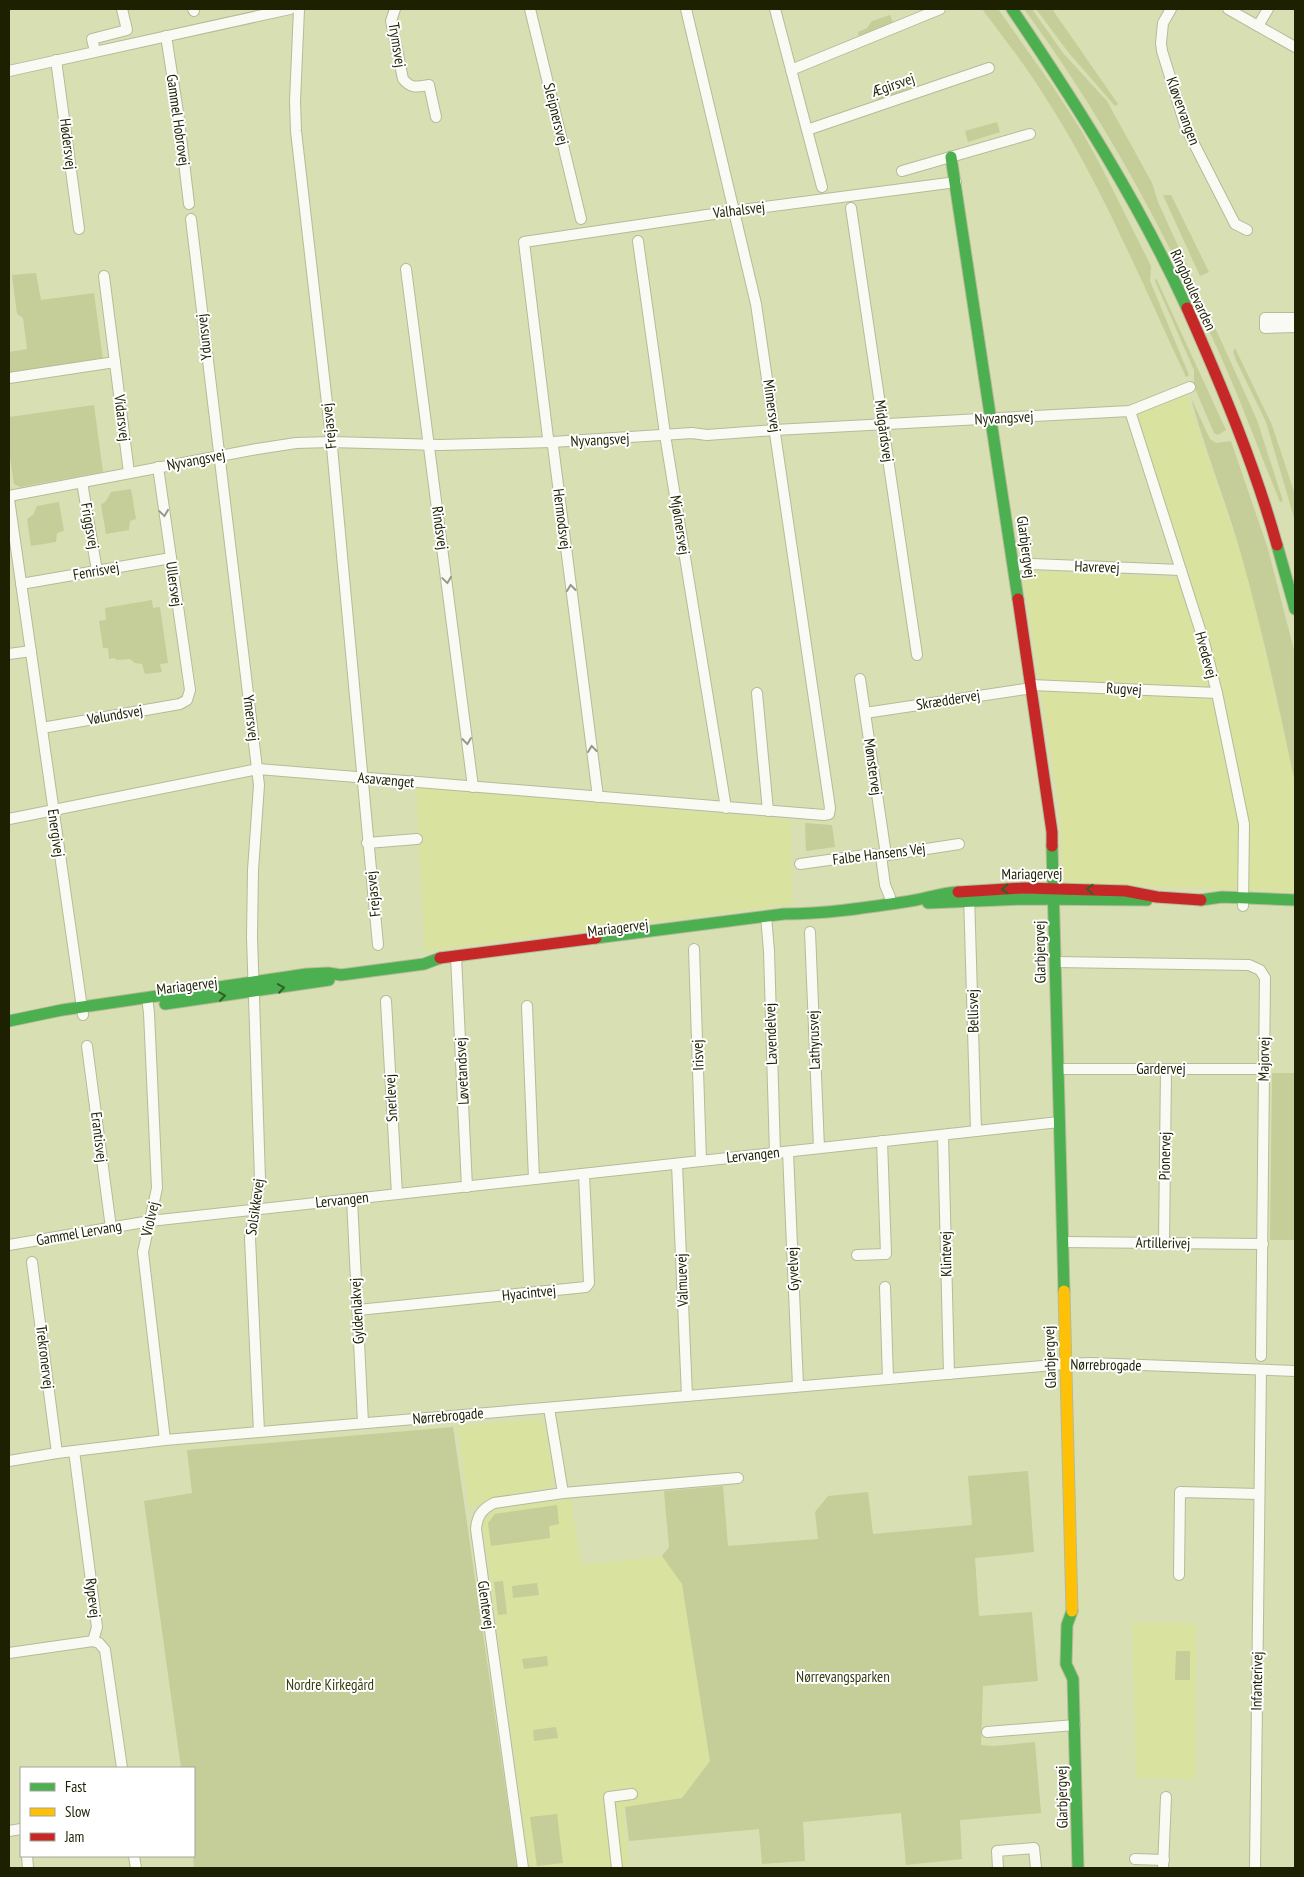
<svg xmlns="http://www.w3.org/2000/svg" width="1304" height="1877" font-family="'PT Sans Narrow',sans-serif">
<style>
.built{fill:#d9e29e}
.green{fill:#c5cd98}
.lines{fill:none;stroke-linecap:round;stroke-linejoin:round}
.street-casing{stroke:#b6bb98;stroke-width:12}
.fast-casing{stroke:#b6bb98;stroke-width:13}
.slow-casing{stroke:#b6bb98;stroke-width:13}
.jam-casing{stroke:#b6bb98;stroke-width:13}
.street{stroke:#f9faf4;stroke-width:10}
.fast{stroke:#4caf50;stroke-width:11}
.slow{stroke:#ffc107;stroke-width:11}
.jam{stroke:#c62828;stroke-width:11}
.oneway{stroke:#969887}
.oneway2{stroke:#326025}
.labels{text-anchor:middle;stroke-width:4;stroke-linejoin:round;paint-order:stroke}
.street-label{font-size:15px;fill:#1d2001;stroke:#fff}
.park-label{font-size:15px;fill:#373c0c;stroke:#fff}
</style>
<rect width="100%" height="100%" fill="#d8dfb3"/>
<g class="built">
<path d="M1182,383l58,168 18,67 35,156 2,9v109l-228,-9 -5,-7 -1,-57 -39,-249 169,9 -58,-173z"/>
<path d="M416,787l375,33 1,84 -367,47z"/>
<path d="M538,1419l7,6 9,57 -5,6 -17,3v3l-63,13 -12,-81z"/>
<path d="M571,1499l10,66 81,-9 20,28 28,177 -28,37 -59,10 6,57 -26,3h-70l-4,-6 -46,-337 4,-9 10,-6z"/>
<path d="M1132,1623h64v156l-60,-1z"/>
</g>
<g class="green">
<path d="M982,9h16l53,75 30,46 22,40 48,96 -1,15 39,94 -3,2c-45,-96 -86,-196 -144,-285 -18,-29 -40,-56 -60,-83z"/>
<path d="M1024,9h8l31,44 44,48 45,82 6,19 99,218 26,81 -3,1c-21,-51 -40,-104 -63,-154 -53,-119 -116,-235 -193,-339z"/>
<path d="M1036,9h16l66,95 -3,2 -46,-53z"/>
<path d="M890,15l3,7 -34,15 -1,-5 9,-4 5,-7z"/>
<path d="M909,80l2,9 -33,11 -1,-6 7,-3 5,-5z"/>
<path d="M997,122l3,10 -32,10 -3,-11z"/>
<path d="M1163,195h8l38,77 -9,4z"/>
<path d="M36,273l5,27 53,-7 9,67 -94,13v-21l18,-3 -4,-31 -6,-4 -5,-39z"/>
<path d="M1156,278l70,152 -8,5 -4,-2 -20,-47v-16l-39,-89z"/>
<path d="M1235,348l37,77 23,70v26l-29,-99 -31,-64 -2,-6z"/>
<path d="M1191,398l19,41 6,4 15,-2 37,108 27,105v129c-16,-77 -33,-154 -54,-229 -15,-53 -36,-103 -50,-156z"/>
<path d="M94,405l9,67 -83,15 -6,-3 -5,-33v-34z"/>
<path d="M131,489l5,30 -6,2 -1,9 -23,4 -5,-29 5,-4 5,-9z"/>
<path d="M59,502l5,29 -7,2 -1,9 -25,4 -4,-27 6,-4 4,-9z"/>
<path d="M152,600l1,8 7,-1 8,56 -8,1 2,8 -17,2 -3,-10 -7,-1 -5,-4 -14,1 -1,-2 -6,1 -1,-11h-5l-4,-27 7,-1 -1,-12z"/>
<path d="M805,823l27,2 3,22 -29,4z"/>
<path d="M1272,1073h23v167h-25z"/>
<path d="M453,1427l64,441h-323l-1,-12 1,-88h-13l-37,-267 48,-8 -5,-43z"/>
<path d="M1028,1471l6,81 -59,6 4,58 53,-4 6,69 -55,5 -2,59 13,1 41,-4 6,71 -81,7 2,39 -56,6 -5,-52 -98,9 2,39 -43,3 -3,-35 -130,12 -4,-34 57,-9 28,-37 -28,-177 -20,-28 7,-9 -5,-56 59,-5 5,60 90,-7 -3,-27 13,-16 40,-4 5,42 99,-9 -4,-49z"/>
<path d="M557,1505l2,19 -10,2 1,12 -59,8 -3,-23 7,-9z"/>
<path d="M503,1581l4,33 -9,1 -4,-33z"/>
<path d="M537,1583l2,12 -26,3 -1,-12z"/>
<path d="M1176,1651h14v29h-15z"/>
<path d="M547,1656l1,10 -24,3 -2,-10z"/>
<path d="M556,1727l2,11 -24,3 -1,-11z"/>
<path d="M557,1814l6,49 -26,3 -7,-49z"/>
</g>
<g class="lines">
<g class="street-casing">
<g id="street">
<path d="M193,9l1,2"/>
<path d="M299,9l-4,92 1,30 36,316 46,498"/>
<path d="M395,9l-4,12 12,58c8,10 14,8 26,6l7,32"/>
<path d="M530,9l51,210"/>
<path d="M775,9l47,178"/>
<path d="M1171,9l-8,14 -2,20 1,8 24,77 49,96 12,6"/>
<path d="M1228,9l67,38"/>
<path d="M1258,26l10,-17"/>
<path d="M166,36l12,76 11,92"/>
<path d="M95,51l-3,-12 35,-9 -5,-21"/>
<path d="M56,60l23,169"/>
<path d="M791,70l149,-61"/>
<path d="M9,71l281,-62"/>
<path d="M807,130l182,-62"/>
<path d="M902,171l128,-37"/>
<path d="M851,208l66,447"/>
<path d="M191,219l68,566 -6,85 -1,67 8,242 -10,59 9,194"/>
<path d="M638,241l28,200 60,367"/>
<path d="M406,269l67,518"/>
<path d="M104,276l25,197"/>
<path d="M1295,318h-30v10l30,-1"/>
<path d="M9,378l106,-16"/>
<path d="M1130,411l74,231 13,51 27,131 -1,82"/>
<path d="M82,482l15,89"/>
<path d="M9,496l248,-47 39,-6 35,-1 109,3 112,-3 140,-9 15,2 68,-5 355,-19 60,-24"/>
<path d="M9,499l74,516"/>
<path d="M1014,566l18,-2 149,6"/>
<path d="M21,584l150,-26"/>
<path d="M9,654l22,-3"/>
<path d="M860,679l26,176"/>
<path d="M1031,685l186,8"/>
<path d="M757,693l11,118"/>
<path d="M865,713l167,-25"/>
<path d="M42,728l138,-24 7,-4 3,-10 -32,-223"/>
<path d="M598,797l-45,-351 -5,-8 -24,-196 210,-31 222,-29"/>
<path d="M9,819l249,-50 566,46 5,-1 1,-6 -74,-504 -70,-295"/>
<path d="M367,843l50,-4"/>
<path d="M881,856l4,29 5,12"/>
<path d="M800,864l72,-10 9,2 78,-12"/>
<path d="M969,894l7,237"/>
<path d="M766,916l3,35 6,202"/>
<path d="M810,932l9,216"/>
<path d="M694,949l7,212"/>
<path d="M456,956l11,231"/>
<path d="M1055,962l194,3 11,5 5,8 -4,378"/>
<path d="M147,997l2,16 8,175 -14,64 22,188"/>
<path d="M386,1001l11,193"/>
<path d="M527,1006l7,173"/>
<path d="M87,1046l24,182"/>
<path d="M1058,1069h206"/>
<path d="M943,1135l6,239"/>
<path d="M788,1152l10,234"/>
<path d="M677,1164l10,232"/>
<path d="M352,1199l11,224"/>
<path d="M1062,1242l201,2"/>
<path d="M1164,1243l2,-174"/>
<path d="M9,1245l141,-24 909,-99"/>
<path d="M857,1255l29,-1 -4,-113"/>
<path d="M32,1262l25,191"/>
<path d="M885,1287l3,92"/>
<path d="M358,1310l228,-23 3,-4 -5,-109"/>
<path d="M74,1451l23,176 -4,14"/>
<path d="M9,1461l48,-8 108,-13 901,-76 24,-1 205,8"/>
<path d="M563,1493l175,-15"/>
<path d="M1179,1575l1,-83 79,2"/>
<path d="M93,1641l6,2 6,7 17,118"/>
<path d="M9,1653l84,-12"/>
<path d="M987,1732l88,-7"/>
<path d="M9,1831l12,-2"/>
<path d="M27,1856l1,12"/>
<path d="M134,1856l2,12"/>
<path d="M1135,1859l29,1"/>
<path d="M523,1868l-47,-339c1,-13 6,-20 18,-26l69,-10 -14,-85"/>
<path d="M617,1868l-8,-71 23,-3"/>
<path d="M998,1868l-1,-17 37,-3 2,20"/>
<path d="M1163,1868l3,-71"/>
<path d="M1255,1868l6,-498"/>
</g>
</g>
<g class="fast-casing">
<g id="fast">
<path d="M1012,9c65,96 127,194 175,299"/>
<path d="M951,157l67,442"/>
<path d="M1277,545l18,64"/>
<path d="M1052,846l12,445"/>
<path d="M1201,900l21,-3 73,3"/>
<path d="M928,903l96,-4 123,1"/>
<path d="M596,938l188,-24c40,0 80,-6 120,-12 19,-2 35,-9 54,-10"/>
<path d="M165,1004l164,-24"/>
<path d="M9,1021l53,-11 245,-36 21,-1 13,2 83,-11 16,-6"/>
<path d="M1072,1611l-5,14 -1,39 7,15 5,189"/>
</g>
</g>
<g class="slow-casing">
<path id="slow" d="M1064,1291l8,320"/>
</g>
<g class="jam-casing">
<g id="jam">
<path d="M1187,308c34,77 67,155 90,237"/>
<path d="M1018,599l34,233v14"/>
<path d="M958,892l66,-4 102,3 31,6 44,3"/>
<path d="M440,958l156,-20"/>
</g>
</g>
<use href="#street" class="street"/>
<use href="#fast" class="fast"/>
<use href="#slow" class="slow"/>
<use href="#jam" class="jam"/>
</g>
<defs><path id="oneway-chevron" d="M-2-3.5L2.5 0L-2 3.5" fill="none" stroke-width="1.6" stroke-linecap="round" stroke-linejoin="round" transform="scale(1.25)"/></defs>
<g class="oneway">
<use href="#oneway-chevron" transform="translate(164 513) rotate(82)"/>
<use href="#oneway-chevron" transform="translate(447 580) rotate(82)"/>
<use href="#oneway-chevron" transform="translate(571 588) rotate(-97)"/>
<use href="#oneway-chevron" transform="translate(467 741) rotate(83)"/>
<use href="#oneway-chevron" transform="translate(592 749) rotate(-97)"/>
</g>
<g class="oneway2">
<use href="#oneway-chevron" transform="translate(1005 889) rotate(177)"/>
<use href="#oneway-chevron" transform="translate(1090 889) rotate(-178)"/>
<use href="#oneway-chevron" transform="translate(281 988) rotate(-8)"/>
<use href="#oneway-chevron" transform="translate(222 996) rotate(-8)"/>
</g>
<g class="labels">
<g class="street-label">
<text transform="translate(397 45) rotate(81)" y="5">Trymsvej</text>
<text transform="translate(893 85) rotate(-19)" y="5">Ægirsvej</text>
<text transform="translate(1183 111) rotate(70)" y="5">Kløvervangen</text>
<text transform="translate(556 114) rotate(76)" y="5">Sleipnersvej</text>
<text transform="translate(178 120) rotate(82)" y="5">Gammel Hobrovej</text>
<text transform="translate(68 144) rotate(83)" y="5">Hødersvej</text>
<text transform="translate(739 210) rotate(-7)" y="5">Valhalsvej</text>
<text transform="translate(1193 290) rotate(65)" y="5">Ringboulevarden</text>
<text transform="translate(204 337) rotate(-96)" y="5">Ydunsvej</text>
<text transform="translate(772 406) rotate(82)" y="5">Mimersvej</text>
<text transform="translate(122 418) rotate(83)" y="5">Vidarsvej</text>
<text transform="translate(1004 418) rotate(-3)" y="5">Nyvangsvej</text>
<text transform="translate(329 426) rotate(-96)" y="5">Frejasvej</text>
<text transform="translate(884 431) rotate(82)" y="5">Midgårdsvej</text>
<text transform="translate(600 440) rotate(-3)" y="5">Nyvangsvej</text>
<text transform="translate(196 460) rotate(-11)" y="5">Nyvangsvej</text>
<text transform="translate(562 519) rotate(83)" y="5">Hermodsvej</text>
<text transform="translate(680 525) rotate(81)" y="5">Mjølnersvej</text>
<text transform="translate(90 526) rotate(80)" y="5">Friggsvej</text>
<text transform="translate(440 528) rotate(82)" y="5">Rindsvej</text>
<text transform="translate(1026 547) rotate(82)" y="5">Glarbjergvej</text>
<text transform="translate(1097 567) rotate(2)" y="5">Havrevej</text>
<text transform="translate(96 571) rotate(-10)" y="5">Fenrisvej</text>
<text transform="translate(174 584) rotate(82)" y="5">Ullersvej</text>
<text transform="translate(1206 655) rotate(75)" y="5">Hvedevej</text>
<text transform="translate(1124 689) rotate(3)" y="5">Rugvej</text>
<text transform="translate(948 700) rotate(-9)" y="5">Skræddervej</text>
<text transform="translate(115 715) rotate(-10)" y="5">Vølundsvej</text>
<text transform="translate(251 718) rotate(83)" y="5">Ymersvej</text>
<text transform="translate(873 767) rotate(82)" y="5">Mønstervej</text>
<text transform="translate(386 780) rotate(5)" y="5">Asavænget</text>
<text transform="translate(56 833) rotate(82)" y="5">Energivej</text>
<text transform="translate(879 854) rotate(-7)" y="5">Falbe Hansens Vej</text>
<text transform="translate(1032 874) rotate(-1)" y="5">Mariagervej</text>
<text transform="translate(373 894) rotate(-96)" y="5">Frejasvej</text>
<text transform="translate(618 928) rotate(-7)" y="5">Mariagervej</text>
<text transform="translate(1040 952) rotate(-91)" y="5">Glarbjergvej</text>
<text transform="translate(187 986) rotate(-7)" y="5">Mariagervej</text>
<text transform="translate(973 1011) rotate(-91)" y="5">Bellisvej</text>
<text transform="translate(771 1034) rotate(-92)" y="5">Lavendelvej</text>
<text transform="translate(814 1040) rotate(-92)" y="5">Lathyrusvej</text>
<text transform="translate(698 1055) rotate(-92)" y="5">Irisvej</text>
<text transform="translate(1264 1059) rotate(-89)" y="5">Majorvej</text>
<text x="1161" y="1074">Gardervej</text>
<text transform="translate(462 1071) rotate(-93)" y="5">Løvetandsvej</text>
<text transform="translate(391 1098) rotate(-93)" y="5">Snerlevej</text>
<text transform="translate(99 1137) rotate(83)" y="5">Erantisvej</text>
<text transform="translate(753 1155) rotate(-6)" y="5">Lervangen</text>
<text transform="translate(1165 1156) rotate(-89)" y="5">Pionervej</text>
<text transform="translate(342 1200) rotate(-6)" y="5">Lervangen</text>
<text transform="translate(255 1207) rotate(-82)" y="5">Solsikkevej</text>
<text transform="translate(150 1219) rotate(-77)" y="5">Violvej</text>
<text transform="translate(79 1233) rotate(-10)" y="5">Gammel Lervang</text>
<text transform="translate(1163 1243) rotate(1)" y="5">Artillerivej</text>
<text transform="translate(946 1254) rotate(-91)" y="5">Klintevej</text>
<text transform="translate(793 1269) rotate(-92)" y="5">Gyvelvej</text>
<text transform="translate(682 1280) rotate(-92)" y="5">Valmuevej</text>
<text transform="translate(529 1293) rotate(-6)" y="5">Hyacintvej</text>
<text transform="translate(357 1311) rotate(-93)" y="5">Gyldenlakvej</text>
<text transform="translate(45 1357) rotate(83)" y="5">Trekronervej</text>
<text transform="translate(1050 1357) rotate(-92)" y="5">Glarbjergvej</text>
<text transform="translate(1106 1365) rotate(1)" y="5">Nørrebrogade</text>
<text transform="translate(448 1416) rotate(-5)" y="5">Nørrebrogade</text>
<text transform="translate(93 1598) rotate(83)" y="5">Rypevej</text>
<text transform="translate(486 1605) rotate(82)" y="5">Glentevej</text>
<text transform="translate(1257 1681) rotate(-89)" y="5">Infanterivej</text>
<text transform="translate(1062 1797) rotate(-91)" y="5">Glarbjergvej</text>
</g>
<g class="park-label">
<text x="843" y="1682">Nørrevangsparken</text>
<text x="330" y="1690">Nordre Kirkegård</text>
</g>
</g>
<rect width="1304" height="1877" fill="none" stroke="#1d2001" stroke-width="20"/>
<rect x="20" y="1767" width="175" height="90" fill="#ffffff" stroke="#a5a699"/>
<rect x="30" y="1783" width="25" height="8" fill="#4caf50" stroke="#a5a699"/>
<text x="65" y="1792" font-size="15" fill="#1d2001">Fast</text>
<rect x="30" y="1808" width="25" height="8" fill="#ffc107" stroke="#a5a699"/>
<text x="65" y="1817" font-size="15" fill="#1d2001">Slow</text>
<rect x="30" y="1833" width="25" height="8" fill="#c62828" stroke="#a5a699"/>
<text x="65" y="1842" font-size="15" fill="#1d2001">Jam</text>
</svg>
